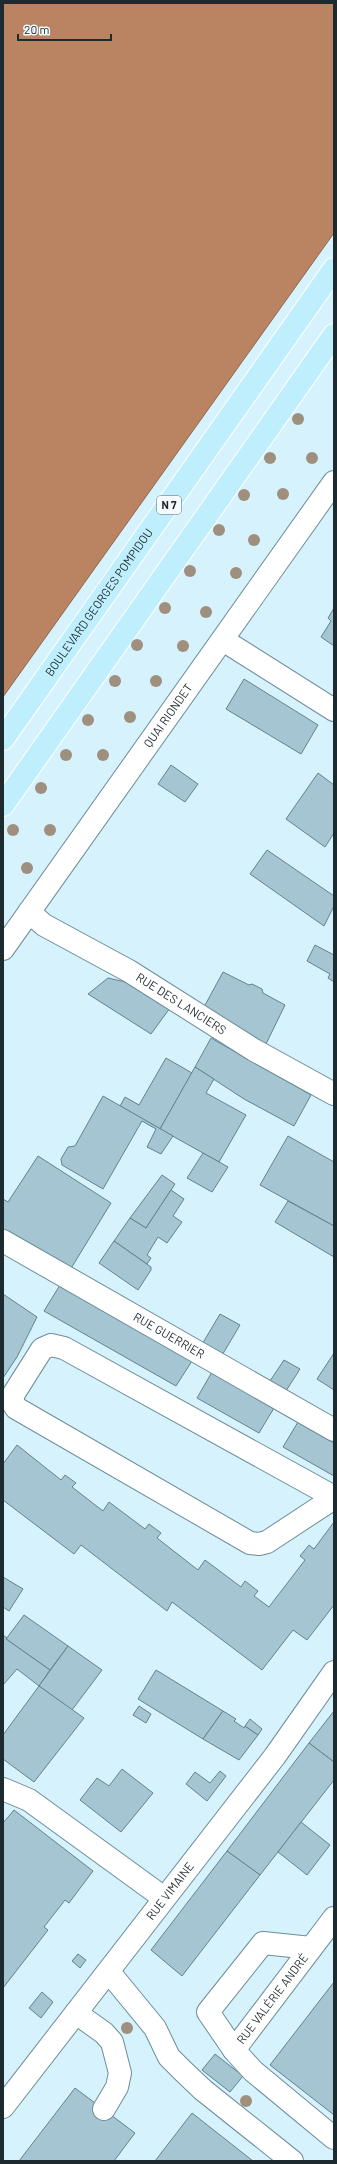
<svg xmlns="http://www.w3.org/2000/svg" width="337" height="2164" font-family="Barlow,sans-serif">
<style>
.water{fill:#ba8463;stroke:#8b6953}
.building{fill:#a4c5d1;stroke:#63838e}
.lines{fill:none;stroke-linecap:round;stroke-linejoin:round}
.minor-casing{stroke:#6d8d98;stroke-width:24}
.major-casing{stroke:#fff;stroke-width:24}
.minor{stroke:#fff;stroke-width:22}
.major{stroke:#bfeefd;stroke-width:22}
.tree{fill:#9f8f7f}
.labels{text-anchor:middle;stroke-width:3;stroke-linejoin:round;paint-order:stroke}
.shield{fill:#f4fbfe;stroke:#5e696c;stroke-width:1}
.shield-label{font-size:11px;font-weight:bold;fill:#1d2a2e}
.street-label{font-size:12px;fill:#1d2a2e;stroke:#f4fbfe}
</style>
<rect width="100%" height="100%" fill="#d6f2fc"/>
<path class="water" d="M3,3h331v230l-331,464z"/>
<g class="building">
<path d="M334,608v38l-13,-9 10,-16 -3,-3z"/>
<path d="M244,679l74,46 -17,29 -75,-45z"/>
<path d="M171,765l27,19 -13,18 -27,-18z"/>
<path d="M318,773l16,12v48l-9,14 -39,-28z"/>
<path d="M267,850l67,46v10l-10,20 -74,-52z"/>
<path d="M315,945l19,10v27l-6,-4 2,-4 -23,-13z"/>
<path d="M223,972l26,13 3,-1 10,5 1,4 22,12 -19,39 -62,-37z"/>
<path d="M108,978l22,5 40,25 -19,26 -63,-40z"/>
<path d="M211,1038l100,57 -17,31 -50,-27 -49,-32z"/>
<path d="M166,1058l26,15 -32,56 -40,-23 5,-9 14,8z"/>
<path d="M195,1067l19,12 -8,14 40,22 -27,47 -59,-33z"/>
<path d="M103,1096l70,40 -12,18 -14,-7 9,-18 -14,-8 -39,68 -41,-24 -1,-6 7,-12 7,-1z"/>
<path d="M288,1136l46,26v64l-74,-41z"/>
<path d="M203,1153l25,14 -16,25 -25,-14z"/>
<path d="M38,1156l73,47 -41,67 -67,-39v-32l5,3z"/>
<path d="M162,1175l13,9 -29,44 -16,-10z"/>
<path d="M171,1190l13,9 -11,17 9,6 -15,21 -9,-6 -11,18 4,3 -4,6 -33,-23 16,-23 16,10z"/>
<path d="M288,1201l46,25v31l-59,-35z"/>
<path d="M114,1241l37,26v3l-13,20 -39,-27z"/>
<path d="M60,1285l132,76 -16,25 -132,-75z"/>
<path d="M3,1294l34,23 -20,40 -14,21z"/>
<path d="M220,1314l20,11 -19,32 -20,-11z"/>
<path d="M334,1353v37l-17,-11z"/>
<path d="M284,1360l16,9 -16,25 -16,-10z"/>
<path d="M212,1372l62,36 -15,25 -62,-35z"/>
<path d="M298,1422l36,21v33l-51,-29z"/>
<path d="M17,1445l44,35 4,-5 11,8 -4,4 31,24 6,-9 36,27 4,-5 12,9 -4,5 41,32 7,-10 36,27 4,-6 13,10 -4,5 15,11 36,-47 -5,-4 9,-11 5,4 20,-27v83l-27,35 -14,-10 -31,40 -90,-68 -5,9 -86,-66 -7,9 -71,-54v-36z"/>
<path d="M3,1577l20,12 -14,22 -6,-4z"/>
<path d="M24,1615l44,31 -18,24 -44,-31z"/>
<path d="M3,1635l4,3 -1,1 44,31 -11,16 -22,-17 -14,16z"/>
<path d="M68,1646l34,24 -30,40 -33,-24z"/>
<path d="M156,1670l67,41 -20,28 -65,-40z"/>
<path d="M39,1686l45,32 -50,64 -31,-23v-24z"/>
<path d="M139,1706l12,8 -5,9 -13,-8z"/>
<path d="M223,1711l13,8 -2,2 10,7 1,-2 13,9 -19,25 -36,-21z"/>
<path d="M334,1711v51l-25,-19z"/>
<path d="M250,1719l12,10 -4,6 -13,-9z"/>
<path d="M309,1743l25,19v18l-74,95 -33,-24z"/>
<path d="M122,1769l31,24 -32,39 -41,-32 17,-22 12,8z"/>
<path d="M220,1771l6,5 -19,25 -21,-17 9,-12 15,11z"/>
<path d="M14,1810l79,61 -24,32 -4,-3 -21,27 4,3 -45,58v-165z"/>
<path d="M301,1822l29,23 -23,30 -29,-23z"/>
<path d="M227,1851l33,24 -78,101 -31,-26z"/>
<path d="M78,1954l8,6 -6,8 -8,-7z"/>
<path d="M334,1982v133l-64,-50z"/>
<path d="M42,1992l11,10 -12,16 -12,-10z"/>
<path d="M215,2054l28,22 -13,16 -28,-22z"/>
<path d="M75,2088l60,45 -21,28h-95z"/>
<path d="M192,2113l61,48h-98z"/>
</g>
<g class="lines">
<g class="minor-casing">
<g id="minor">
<path d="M223,640l111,70"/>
<path id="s1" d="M29,912l15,13 85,46 125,79 80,44"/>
<path id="s2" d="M3,949l331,-467"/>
<path id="s3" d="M3,1241l331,189"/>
<path d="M334,1497l-270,-149 -13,-3 -9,4 -29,46v8l3,5 234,135 9,1 8,-2 67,-44"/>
<path d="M3,1789l26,11 135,98"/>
<path d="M311,1948l-48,-5 -55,69 26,38 19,21 81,67"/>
<path d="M109,1972l46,56 14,29 14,14 20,19 89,71"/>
<path d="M76,2013l28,20 8,9 8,31 -3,14 -13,22"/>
<path id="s4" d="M234,2050l100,-132"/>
<path id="s5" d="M3,2107l272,-351 59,-84"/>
</g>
</g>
<g class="major-casing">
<g id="major">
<path id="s6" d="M3,739l331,-470"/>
<path d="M3,805l331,-470"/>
</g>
</g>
<use href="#minor" class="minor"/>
<use href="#major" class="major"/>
</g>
<g class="tree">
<circle cx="298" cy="419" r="6"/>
<circle cx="270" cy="458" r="6"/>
<circle cx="312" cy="458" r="6"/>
<circle cx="283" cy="494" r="6"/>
<circle cx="244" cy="495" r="6"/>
<circle cx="219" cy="530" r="6"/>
<circle cx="254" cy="540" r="6"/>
<circle cx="190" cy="571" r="6"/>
<circle cx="236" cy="573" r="6"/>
<circle cx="165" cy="608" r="6"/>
<circle cx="206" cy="612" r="6"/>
<circle cx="137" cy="645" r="6"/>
<circle cx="183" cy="646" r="6"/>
<circle cx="115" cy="681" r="6"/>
<circle cx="156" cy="681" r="6"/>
<circle cx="130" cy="717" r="6"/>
<circle cx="88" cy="720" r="6"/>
<circle cx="66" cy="755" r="6"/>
<circle cx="103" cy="755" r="6"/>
<circle cx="41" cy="788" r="6"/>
<circle cx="13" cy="830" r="6"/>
<circle cx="50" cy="830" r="6"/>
<circle cx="27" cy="868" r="6"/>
<circle cx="127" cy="2028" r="6"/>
<circle cx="246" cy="2101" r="6"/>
</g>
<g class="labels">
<rect class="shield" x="157" y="496" width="24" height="18" rx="3"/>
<g class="shield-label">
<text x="169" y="509">N 7</text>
</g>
<g class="street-label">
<text dy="4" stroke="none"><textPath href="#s6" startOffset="167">BOULEVARD GEORGES POMPIDOU</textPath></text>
<text dy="4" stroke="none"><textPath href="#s2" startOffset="286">QUAI RIONDET</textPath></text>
<text dy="4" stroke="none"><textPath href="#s1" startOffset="178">RUE DES LANCIERS</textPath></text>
<text dy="4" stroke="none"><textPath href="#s3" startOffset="191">RUE GUERRIER</textPath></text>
<text dy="4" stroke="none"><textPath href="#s5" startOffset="273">RUE VIMAINE</textPath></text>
<text dy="4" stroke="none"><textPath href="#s4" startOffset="64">RUE VALÉRIE ANDRÉ</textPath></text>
</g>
</g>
<rect width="337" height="2164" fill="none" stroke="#1d2a2e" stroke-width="8"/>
<path d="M18 34v6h93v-6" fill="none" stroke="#1d2a2e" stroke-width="2"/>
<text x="24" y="34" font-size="12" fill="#1d2a2e" stroke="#f4fbfe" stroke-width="3" paint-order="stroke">20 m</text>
</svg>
